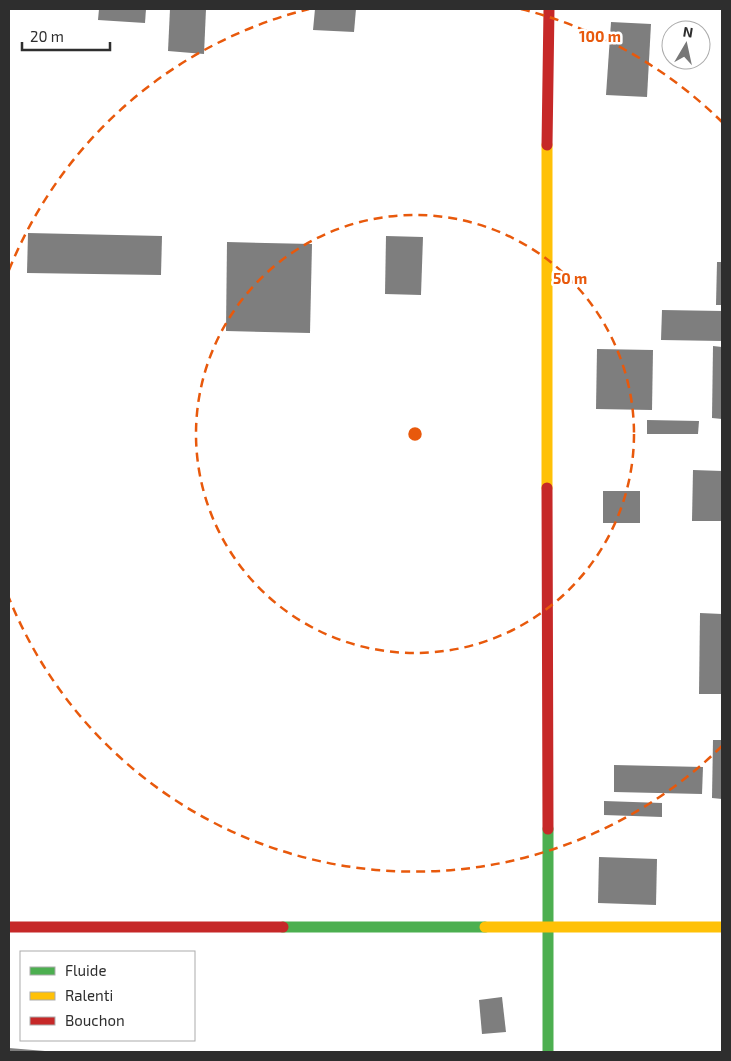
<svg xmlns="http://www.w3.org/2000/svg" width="731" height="1061" font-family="'Exo 2',sans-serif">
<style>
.building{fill:#7e7e7e}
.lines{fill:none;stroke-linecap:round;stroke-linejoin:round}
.fast{stroke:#4caf50;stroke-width:11}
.slow{stroke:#ffc107;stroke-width:11}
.jam{stroke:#c62828;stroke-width:11}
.ring{fill:none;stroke:#e8590c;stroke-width:2.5;stroke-dasharray:9 6}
.centre{fill:#e8590c;stroke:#fff;stroke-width:2.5}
.ring-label{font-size:15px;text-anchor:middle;font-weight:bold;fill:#e8590c;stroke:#fff;stroke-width:5;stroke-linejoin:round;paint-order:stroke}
</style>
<rect width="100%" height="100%" fill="#fff"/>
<g class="building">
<path d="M99,9h47l-1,14 -47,-3z"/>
<path d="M170,9h36l-2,45 -36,-3z"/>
<path d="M315,9h41l-2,23 -41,-2z"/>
<path d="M611,22l40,2 -4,73 -41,-2z"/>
<path d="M28,233l134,3 -1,39 -134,-2z"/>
<path d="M386,236l37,1 -2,58 -36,-1z"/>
<path d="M227,242l85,2 -2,89 -84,-2z"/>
<path d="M717,262h5v43h-6z"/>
<path d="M662,310l60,1v30l-61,-1z"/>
<path d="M713,346l9,1v72l-10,-1z"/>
<path d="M597,349l56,1 -1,60 -56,-1z"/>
<path d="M647,420l52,1 -1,13h-51z"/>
<path d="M693,470l29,1v50h-30z"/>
<rect x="603" y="491" width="37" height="32"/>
<path d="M700,613l22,1v80h-23z"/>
<path d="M713,740h9v59l-10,-1z"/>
<path d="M614,765l89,2 -1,27 -88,-2z"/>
<path d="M604,801l58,2v14l-58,-2z"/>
<path d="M599,857l58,2 -1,46 -58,-2z"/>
<path d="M502,997l4,35 -24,2 -3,-34z"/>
<path d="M9,1048l36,3v1h-36z"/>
</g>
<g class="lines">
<g class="fast">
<path d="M548,829v223"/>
<path d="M283,927h202"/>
</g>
<g class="slow">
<path d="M547,145v343"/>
<path d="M485,927h237"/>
</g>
<g class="jam">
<path d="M547,145l2,-136"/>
<path d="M547,488l1,341"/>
<path d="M9,927h274"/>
</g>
</g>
<g class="ring">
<circle cx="415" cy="434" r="219"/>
<path d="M722 746A438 438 0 0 1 9 598M9 270A438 438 0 0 1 309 9M521 9A438 438 0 0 1 722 122"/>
</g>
<circle cx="415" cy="434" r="8" class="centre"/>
<g class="ring-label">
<text x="600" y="42">100 m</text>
<text x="570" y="284">50 m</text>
</g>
<rect width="731" height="1061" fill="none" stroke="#2e2e2e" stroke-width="20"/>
<rect x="20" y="951" width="175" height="90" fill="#ffffff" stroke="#ababab"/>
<rect x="30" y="967" width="25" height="8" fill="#4caf50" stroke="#ababab"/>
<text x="65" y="976" font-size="15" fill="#2e2e2e">Fluide</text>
<rect x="30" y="992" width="25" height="8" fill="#ffc107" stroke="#ababab"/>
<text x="65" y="1001" font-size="15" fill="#2e2e2e">Ralenti</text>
<rect x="30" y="1017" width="25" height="8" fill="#c62828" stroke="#ababab"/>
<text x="65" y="1026" font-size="15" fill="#2e2e2e">Bouchon</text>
<g transform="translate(686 45) rotate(9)"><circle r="24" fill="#ffffff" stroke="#ababab"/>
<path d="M0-4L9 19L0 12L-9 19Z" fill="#777777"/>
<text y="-8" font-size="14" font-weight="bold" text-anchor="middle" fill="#2e2e2e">N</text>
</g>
<path d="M22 42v8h88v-8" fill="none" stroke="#2e2e2e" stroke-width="2.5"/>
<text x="30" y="42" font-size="15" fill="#2e2e2e" stroke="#ffffff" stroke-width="4" paint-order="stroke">20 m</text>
</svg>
